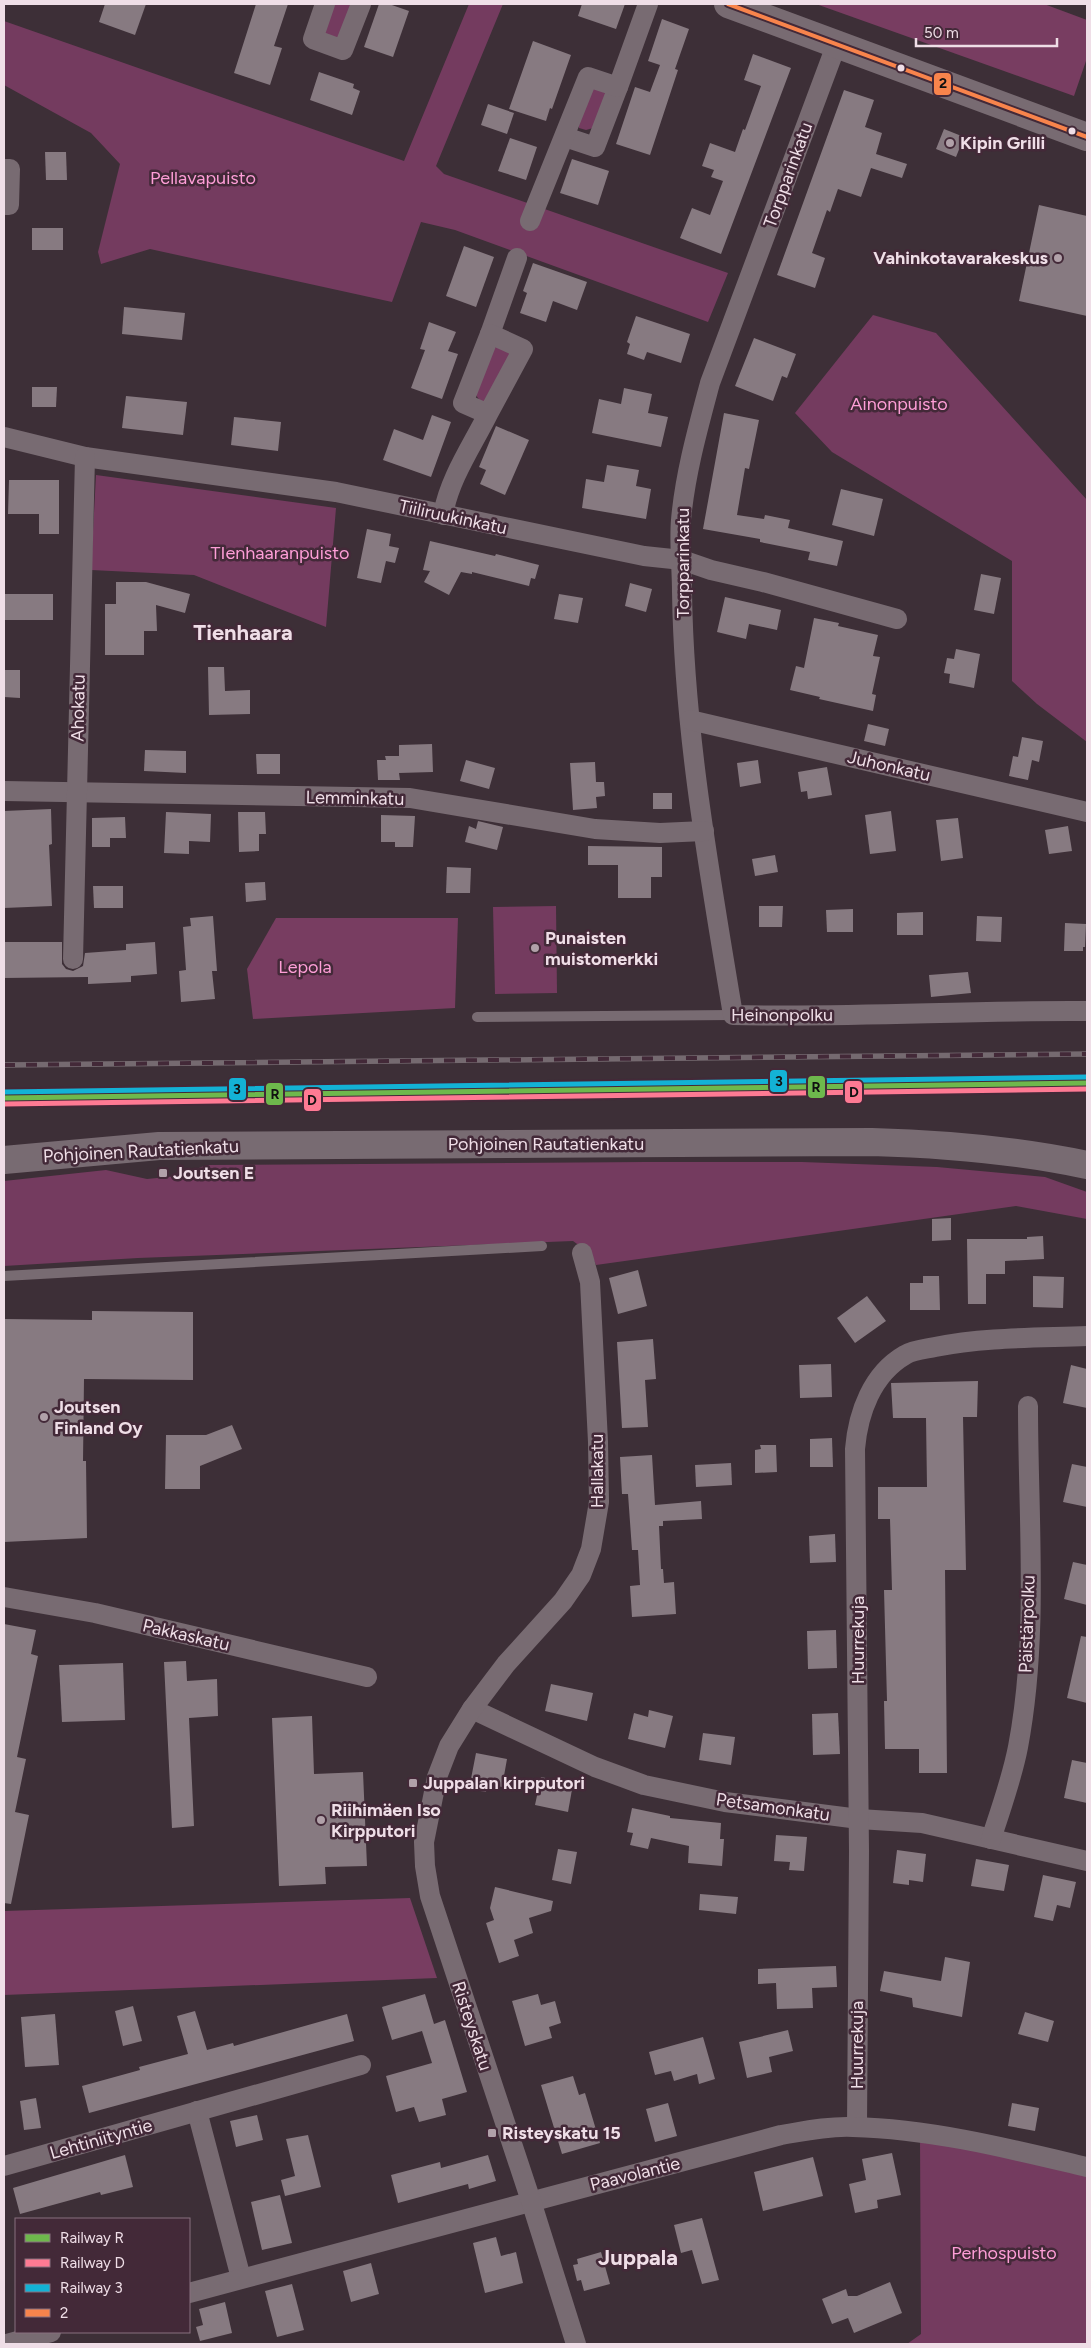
<svg xmlns="http://www.w3.org/2000/svg" width="1091" height="2348" font-family="Figtree,sans-serif">
<style>
.green{fill:#743b5f}
.forest{fill:#783d61}
.building{fill:#877a81}
.lines{fill:none;stroke-linecap:round;stroke-linejoin:round}
.lane{stroke:#786b72;stroke-width:10}
.street{stroke:#786b72;stroke-width:20}
.secondary{stroke:#786b72;stroke-width:28}
.rail-casing{stroke:#756a70;stroke-width:5.5}
.rail{stroke:#432938;stroke-width:4;stroke-dasharray:11;stroke-linecap:butt}
.bus-1-casing{stroke:#432938;stroke-width:8}
.bus-1{stroke:#f8844c;stroke-width:4}
.rail-1-casing{stroke:#432938;stroke-width:9}
.rail-2-casing{stroke:#432938;stroke-width:9}
.rail-3-casing{stroke:#432938;stroke-width:9}
.rail-1{stroke:#6eb84c;stroke-width:5}
.rail-2{stroke:#fe7a93;stroke-width:5}
.rail-3{stroke:#13b2d5;stroke-width:5}
.bus-dot{fill:#efdee7;stroke:#432938;stroke-width:2}
.poi-dot{fill:#b1a1a9;stroke:#432938;stroke-width:2}
.labels{text-anchor:middle;stroke-width:5;stroke-linejoin:round;paint-order:stroke}
.poi-label{font-size:18px;font-weight:bold;fill:#efdee7;stroke:#432938;text-anchor:start}
.street-label{font-size:18px;fill:#efdee7;stroke:#432938}
.park-label{font-size:18px;fill:#fe9ed7;stroke:#432938}
.district-label{font-size:22px;font-weight:bold;fill:#efdee7;stroke:#432938}
.line-badge{stroke:#432938;stroke-width:2}
.pale-badge-label{font-size:14px;text-anchor:middle;font-weight:bold;fill:#111}
</style>
<rect width="100%" height="100%" fill="#3d2f37"/>
<g class="green">
<path d="M332,4h20l-13,33 -6,3 -6,-1 -4,-12z"/>
<path d="M469,4h34l-67,162 8,8 284,99 -20,49 -253,-92 -34,-8 -29,80 -242,-53 -49,15 -3,-12 22,-88 -29,-31 -87,-48v-64l400,140z"/>
<path d="M596,86l11,9 -14,33 -7,2 -7,-2v-8l10,-32z"/>
<path d="M873,315l63,18 151,167v242l-50,-38 -25,-23v-120l-180,-109 -37,-39z"/>
<path d="M499,346l10,7v5l-25,43h-4l-4,-6 15,-46z"/>
<path d="M96,475l240,33 -10,119 -132,-52 -103,-5z"/>
<path d="M556,906l1,87 -62,1 -2,-87z"/>
<path d="M646,1162h156l135,5 108,10 42,15v27l-71,-13 -420,59 -5,-11 -18,-13 -435,17 -134,8v-85l102,-11 41,9 30,-3 30,-11z"/>
<path d="M920,2136l167,36v172h-180l14,-10z"/>
</g>
<g class="forest">
<path d="M816,4h228l43,16v38l-13,38z"/>
<path d="M276,918h182l-3,90 -202,11 -6,-50z"/>
<path d="M410,1898l27,80 -433,17v-84z"/>
</g>
<g class="building">
<path d="M105,4h41l-11,31 -36,-13z"/>
<path d="M256,4h32l-14,42 8,2 -12,37 -36,-12z"/>
<path d="M379,4h10l20,7 -16,46 -29,-10z"/>
<path d="M582,4h43l-9,25 -38,-13z"/>
<path d="M662,19l27,10 -14,40 3,1 -28,85 -34,-11 19,-57 15,5 10,-27 -12,-4z"/>
<path d="M533,41l38,14 -19,54 -2,-1 -4,13 -37,-12z"/>
<path d="M753,54l38,14 -70,186 -41,-16 12,-30 18,7 13,-34 -12,-4 3,-7 -12,-4 8,-23 25,9 8,-23 2,1 16,-44 -17,-6z"/>
<path d="M319,72l35,12 -1,4 7,3 -8,24 -42,-15z"/>
<path d="M844,90l30,10 -9,27 17,6 -6,21 31,10 -5,14 -31,-10 -10,29 -23,-8 -8,23 -3,-2 -15,43 13,5 -10,30 -38,-13z"/>
<path d="M488,104l26,9 -7,21 -26,-9z"/>
<path d="M944,129l20,8 -8,20 -20,-8z"/>
<path d="M510,138l27,9 -11,33 -28,-9z"/>
<path d="M45,152h21l1,28h-21z"/>
<path d="M572,159l37,12 -11,34 -38,-12z"/>
<path d="M1039,205l48,11v100l-68,-15z"/>
<rect x="32" y="228" width="31" height="22"/>
<path d="M464,246l30,11 -18,50 -30,-11z"/>
<path d="M533,263l54,19 -10,28 -24,-9 -7,21 -26,-9 7,-20 -4,-2z"/>
<path d="M124,307l61,6 -3,27 -60,-6z"/>
<path d="M636,316l54,18 -9,29 -34,-11 -3,8 -17,-6 3,-10 -3,-2z"/>
<path d="M429,322l27,10 -8,19 10,3 -16,45 -31,-11 14,-38 -5,-1z"/>
<path d="M754,338l42,16 -9,24 -5,-2 -9,25 -38,-15z"/>
<path d="M32,387h25l-1,20h-24z"/>
<path d="M624,388l28,6 -4,19 20,4 -7,30 -69,-14 7,-34 22,5z"/>
<path d="M126,396l61,6 -4,33 -61,-7z"/>
<path d="M724,413l35,7 -10,49 -4,-1 -8,47 27,4 1,-4 25,5 -2,8 55,13 -6,25 -29,-6 2,-8 -50,-10v-3l-57,-10z"/>
<path d="M432,415l19,7 -20,55 -48,-17 11,-31 29,11z"/>
<path d="M234,417l47,5 -3,29 -47,-6z"/>
<path d="M496,426l33,14 -24,55 -25,-11 6,-14 -7,-3z"/>
<path d="M607,465l32,5 -3,16 15,3 -5,30 -64,-11 4,-29 18,3z"/>
<path d="M9,480h50v54h-20v-20h-31z"/>
<path d="M841,489l42,10 -9,37 -42,-11z"/>
<path d="M367,529l24,5 -2,12 10,2 -4,15 -9,-2 -5,22 -24,-5z"/>
<path d="M430,541l65,15 1,-2 43,11 -4,14 -4,-1 -2,8 -57,-14v2l-11,-2 -12,23 -25,-13 6,-11 -7,-1z"/>
<path d="M981,574l20,4 -7,36 -20,-4z"/>
<path d="M116,582h30l44,12 -5,19 -29,-8 1,26h-13v24h-39v-51h11z"/>
<path d="M630,583l22,6 -6,23 -21,-6z"/>
<rect x="4" y="594" width="49" height="26"/>
<path d="M559,594l24,4 -5,25 -24,-4z"/>
<path d="M725,597l56,13 -4,20 -28,-6 -3,15 -29,-7z"/>
<path d="M814,618l25,5 -1,3 40,9 -5,21 7,1 -8,37 4,1 -3,16 -54,-12 1,-2 -30,-7 6,-24 8,2z"/>
<path d="M956,649l24,5 -6,34 -25,-5 1,-9 -6,-1 3,-15 7,1z"/>
<path d="M208,667h16l1,24 25,-1v24l-41,1z"/>
<path d="M4,670h16v28l-16,-1z"/>
<path d="M868,724l21,5 -4,17 -21,-5z"/>
<path d="M1022,737l21,4 -4,21 -7,-2 -4,20 -19,-4 4,-20 5,1z"/>
<path d="M432,744l1,28 -34,1 1,7h-22l-1,-20h9l-1,-4h14v-11z"/>
<path d="M145,750l41,1v22l-42,-2z"/>
<path d="M256,754h24v20h-23z"/>
<path d="M466,760l29,8 -6,21 -29,-8z"/>
<path d="M758,760l3,23 -21,4 -3,-24z"/>
<path d="M595,762l1,20h8l1,14 -9,1 1,11 -24,2 -3,-47z"/>
<path d="M827,767l5,28 -24,4 -1,-8 -6,1 -3,-20z"/>
<rect x="653" y="793" width="19" height="16"/>
<path d="M51,809l1,35 -3,1 3,61 -48,2v-97z"/>
<path d="M891,811l5,40 -26,3 -5,-39z"/>
<path d="M166,812l45,2 -1,28 -21,-1v13l-25,-1z"/>
<path d="M238,812h27l1,22h-7v17l-20,1z"/>
<path d="M381,815l34,1 -2,31h-18v-5h-14z"/>
<path d="M125,817l1,21h-16v9h-18v-29z"/>
<path d="M958,818l5,40 -22,3 -5,-41z"/>
<path d="M478,821l25,6 -6,23 -32,-8 4,-16 7,3z"/>
<path d="M1068,826l4,25 -23,3 -4,-24z"/>
<path d="M588,846l74,1v30h-11v21h-33v-33h-30z"/>
<path d="M775,855l3,17 -23,4 -3,-17z"/>
<path d="M447,867l24,1 -1,25h-24z"/>
<path d="M265,882l1,18 -20,2 -1,-19z"/>
<path d="M93,886h30v22h-29z"/>
<path d="M759,906h24l-1,21h-23z"/>
<path d="M853,909v23h-26l-1,-22z"/>
<path d="M923,912v23h-26v-22z"/>
<path d="M213,916l4,55h-5l3,28 -34,3 -2,-31 7,-1 -3,-43 8,-1 -1,-8z"/>
<path d="M977,916l25,1 -1,25 -25,-1z"/>
<path d="M1065,923l21,1 -1,23h-2v4h-19z"/>
<path d="M4,942h58v22l4,5 7,2 10,-5 2,-13 41,-3v-6l29,-2 2,32 -26,2v6l-43,2v-7l-84,1z"/>
<path d="M968,972l3,21 -40,4 -2,-22z"/>
<path d="M951,1218v22l-19,1v-22z"/>
<path d="M1043,1236l1,23 -39,2v13h-19v30h-18l-1,-65h60v-2z"/>
<path d="M638,1270l9,36 -29,8 -9,-36z"/>
<path d="M923,1276h16l1,34h-30v-27h13z"/>
<path d="M1033,1276l31,1 -1,31 -30,-1z"/>
<path d="M867,1296l19,25 -31,22 -18,-25z"/>
<path d="M92,1311l101,1v68l-109,-1 -1,82h3l1,77 -83,4v-223l88,1z"/>
<path d="M653,1339l3,40 -11,1 3,47 -26,1 -5,-86z"/>
<path d="M831,1364l1,33 -32,1 -1,-33z"/>
<path d="M1071,1365l16,4v39l-24,-5z"/>
<path d="M978,1381l-1,36h-14l3,153h-21l2,203h-28v-24h-34l-1,-48h3l-3,-111h8l-2,-71h-12v-32h49l-1,-69h-33l-2,-35z"/>
<path d="M232,1425l10,24 -42,17v23h-35l1,-54h40z"/>
<path d="M832,1438l1,29h-23v-28z"/>
<path d="M760,1445h16l1,27 -22,1v-23l6,-1z"/>
<path d="M652,1455l3,50 46,-4 1,18 -39,2v5h-4l2,43h2l1,14 10,-1 2,32 -44,3 -2,-31 10,-1 -2,-35h-6l-4,-56h-6l-2,-37z"/>
<path d="M731,1463l1,22 -36,2 -1,-22z"/>
<path d="M1072,1464l15,3v40l-24,-5z"/>
<path d="M835,1534l1,28 -26,1 -1,-27z"/>
<path d="M1073,1562l14,3v40l-23,-6z"/>
<path d="M4,1624l32,6 -5,24 7,2 -21,101 9,2 -11,53 14,3 -18,89 -7,-1z"/>
<path d="M836,1630l1,38 -29,1 -1,-38z"/>
<path d="M1081,1636l6,1v66l-20,-5z"/>
<path d="M186,1661l1,20 30,-2 1,37 -29,2 5,108 -22,2 -8,-166z"/>
<path d="M123,1663l2,57 -63,2 -3,-57z"/>
<path d="M551,1684l42,9 -6,28 -42,-10z"/>
<path d="M649,1710l24,6 -8,32 -37,-9 6,-26 14,4z"/>
<path d="M838,1713l2,41 -27,1 -1,-41z"/>
<path d="M312,1716l2,58 49,-2 4,94 -42,1 1,17 -47,2 -7,-168z"/>
<path d="M703,1733l32,4 -4,28 -32,-5z"/>
<path d="M476,1753l31,6 -5,28 -15,-3 -1,8 -17,-3z"/>
<path d="M1072,1760l15,3v40l-23,-5z"/>
<path d="M541,1777l32,7 -5,28 -33,-7z"/>
<path d="M632,1808l38,8v2l51,5 -1,16h4l-2,27 -34,-3 1,-17 -38,-8 -3,11 -18,-4 3,-12 -6,-1z"/>
<path d="M776,1835l31,2 -3,34 -15,-1 1,-8 -16,-1z"/>
<path d="M558,1849l19,3 -6,32 -19,-4z"/>
<path d="M897,1850l29,4 -3,28 -14,-2v5l-16,-2z"/>
<path d="M976,1859l33,6 -5,26 -33,-5z"/>
<path d="M1043,1875l33,7 -6,26 -13,-3 -4,16 -19,-4z"/>
<path d="M495,1887l58,14 -2,10 -22,7 4,15 -19,7 5,16 -20,7 -13,-40 8,-3 -4,-12z"/>
<path d="M700,1894l38,3 -2,17 -37,-4z"/>
<path d="M945,1957l25,5 -8,55 -49,-10 -1,-9 -32,-7 4,-20 57,10z"/>
<path d="M836,1966l1,21 -25,1 1,20 -36,1 -1,-26 -18,1v-15z"/>
<path d="M425,1994l9,30 11,-4 22,72 -25,7 4,16 -27,7 -5,-15 -18,5 -10,-36 46,-13 -10,-32 -30,9 -10,-33z"/>
<path d="M538,1994l3,11 14,-4 6,22 -12,4 3,11 -27,8 -13,-45z"/>
<path d="M133,2006l9,35 -19,5 -8,-35z"/>
<path d="M195,2011l12,39 26,-7 1,3 113,-32 7,27 -265,72 -7,-27 58,-16 -1,-3 49,-13 -11,-38z"/>
<path d="M1025,2012l29,9 -6,21 -30,-8z"/>
<path d="M55,2014l4,51 -34,2 -4,-50z"/>
<path d="M788,2030l5,21 -24,6 3,15 -25,6 -8,-36z"/>
<path d="M703,2037l12,42 -16,5 -2,-10 -23,7 -3,-10 -16,4 -6,-23z"/>
<path d="M573,2076l6,19 6,-2 15,50 -38,11 -21,-69z"/>
<path d="M36,2098l5,30 -17,2 -4,-29z"/>
<path d="M668,2103l9,33 -22,6 -9,-33z"/>
<path d="M1012,2103l27,5 -4,23 -27,-5z"/>
<path d="M257,2115l6,25 -27,7 -6,-26z"/>
<path d="M308,2135l13,52 -36,9 -4,-16 14,-4 -9,-37z"/>
<path d="M892,2153l9,42 -24,5 1,8 -23,5 -6,-29 17,-4 -4,-21z"/>
<path d="M125,2155l8,32 -32,8 -1,-3 -80,22 -7,-26z"/>
<path d="M488,2155l8,26 -27,8 -1,-5 -70,19 -7,-28 49,-13 1,6z"/>
<path d="M813,2157l10,39 -60,15 -9,-39z"/>
<path d="M280,2195l12,48 -30,7 -11,-48z"/>
<path d="M702,2218l17,62 -17,4 -10,-34 -11,3 -7,-28z"/>
<path d="M496,2237l5,19 15,-4 7,31 -38,10 -12,-50z"/>
<path d="M601,2252l9,32 -26,7 -3,-11 -4,1 -4,-16 5,-1 -1,-5z"/>
<path d="M371,2263l8,31 -28,8 -8,-31z"/>
<path d="M890,2282l12,31 -48,20 -6,-15 -16,6 -10,-25 24,-10 2,7h9z"/>
<path d="M292,2284l12,46 -27,7 -12,-46z"/>
<path d="M225,2302l7,31 -32,8 -4,-14 7,-2 -4,-16z"/>
</g>
<g class="lines">
<g class="lane">
<path d="M477,1017l256,-2"/>
<path d="M4,1276l538,-30"/>
</g>
<g class="street">
<path d="M325,4l-12,35 30,11 18,-46"/>
<path d="M837,43l-127,340c-12,45 -25,91 -29,137 -2,23 1,48 1,72 2,142 28,283 51,423 118,3 236,-5 354,-4"/>
<path d="M565,137l30,10 23,-60"/>
<path d="M4,169h6l-1,36h-5"/>
<path d="M530,221l58,-144 30,10 30,-83"/>
<path d="M490,334l27,-76"/>
<path d="M4,437l81,20 251,35 308,64 38,4 29,10 52,12 134,37"/>
<path d="M443,515c6,-36 29,-69 45,-101l-25,-11 27,-69 33,15 -35,65"/>
<path d="M690,720l397,92"/>
<path d="M4,791l406,7 185,31 65,4 44,-2"/>
<path d="M73,959l12,-502"/>
<path d="M4,1597l91,16 272,64"/>
<path d="M472,1709l123,58 49,18 81,17 134,17 63,4 165,38"/>
<path d="M991,1839c10,-30 21,-61 27,-92 21,-111 10,-228 10,-341"/>
<path d="M197,2111l44,167"/>
<path d="M857,2127l2,-276 -4,-402c3,-36 17,-75 50,-94 8,-5 21,-6 30,-8 49,-10 102,-9 152,-11"/>
<path d="M4,2166l357,-101"/>
<path d="M189,2293l592,-158c24,-4 48,-9 72,-8 79,2 158,22 234,40"/>
<path d="M7,2344l44,-12"/>
<path d="M576,2344l-45,-143 -101,-305 -5,-30 -1,-24 13,-65 12,-31 23,-37 34,-45 57,-63 18,-26 10,-26 8,-47 -1,-60 -8,-160 -8,-29"/>
</g>
<g class="secondary">
<path d="M728,4l359,133"/>
<path d="M4,1160l155,-14 713,-4c73,2 144,8 215,23"/>
</g>
<g class="rail-casing">
<path id="rail" d="M4,1065l1083,-11"/>
</g>
<use href="#rail" class="rail"/>
<g class="bus-1-casing">
<path id="bus-1" d="M728,4l359,133"/>
</g>
<use href="#bus-1" class="bus-1"/>
<g class="rail-1-casing">
<path id="rail-1" d="M4,1098l1083,-15"/>
</g>
<g class="rail-2-casing">
<path id="rail-2" d="M4,1104l1083,-15"/>
</g>
<g class="rail-3-casing">
<path id="rail-3" d="M4,1092l1083,-15"/>
</g>
<use href="#rail-1" class="rail-1"/>
<use href="#rail-2" class="rail-2"/>
<use href="#rail-3" class="rail-3"/>
</g>
<g class="bus-dot">
<circle cx="901" cy="68" r="4.5"/>
<circle cx="1072" cy="131" r="4.5"/>
</g>
<g class="poi-dot">
<circle cx="950" cy="143" r="5"/>
<circle cx="1058" cy="258" r="5"/>
<circle cx="535" cy="948" r="5"/>
<rect x="158" y="1168" width="10" height="10" rx="2.5"/>
<circle cx="44" cy="1417" r="5"/>
<rect x="408" y="1778" width="10" height="10" rx="2.5"/>
<circle cx="321" cy="1820" r="5"/>
<rect x="487" y="2128" width="10" height="10" rx="2.5"/>
</g>
<g class="labels">
<g class="poi-label">
<text x="960" y="149">Kipin Grilli</text>
<text x="1048" y="264" text-anchor="end">Vahinkotavarakeskus</text>
<text x="545" y="944">Punaisten<tspan x="545" dy="21">muistomerkki</tspan></text>
<text x="173" y="1179">Joutsen E</text>
<text x="54" y="1413">Joutsen<tspan x="54" dy="21">Finland Oy</tspan></text>
<text x="423" y="1789">Juppalan kirpputori</text>
<text x="331" y="1816">Riihimäen Iso<tspan x="331" dy="21">Kirpputori</tspan></text>
<text x="502" y="2139">Risteyskatu 15</text>
</g>
<g class="street-label">
<text transform="translate(788 175) rotate(-70)" y="6">Torpparinkatu</text>
<text transform="translate(453 517) rotate(12)" y="6">Tiiliruukinkatu</text>
<text transform="translate(683 563) rotate(-90)" y="6">Torpparinkatu</text>
<text transform="translate(78 708) rotate(-89)" y="6">Ahokatu</text>
<text transform="translate(889 766) rotate(13)" y="6">Juhonkatu</text>
<text transform="translate(355 798) rotate(1)" y="6">Lemminkatu</text>
<text x="782" y="1021">Heinonpolku</text>
<text x="546" y="1150">Pohjoinen Rautatienkatu</text>
<text transform="translate(141 1151) rotate(-3)" y="6">Pohjoinen Rautatienkatu</text>
<text transform="translate(597 1471) rotate(-90)" y="6">Hallakatu</text>
<text transform="translate(1027 1624) rotate(-88)" y="6">Päistärpolku</text>
<text transform="translate(186 1635) rotate(13)" y="6">Pakkaskatu</text>
<text transform="translate(858 1640) rotate(-90)" y="6">Huurrekuja</text>
<text transform="translate(773 1807) rotate(8)" y="6">Petsamonkatu</text>
<text transform="translate(472 2026) rotate(72)" y="6">Risteyskatu</text>
<text transform="translate(857 2045) rotate(-90)" y="6">Huurrekuja</text>
<text transform="translate(101 2139) rotate(-16)" y="6">Lehtiniityntie</text>
<text transform="translate(635 2174) rotate(-14)" y="6">Paavolantie</text>
</g>
<g class="park-label">
<text x="203" y="184">Pellavapuisto</text>
<text x="899" y="410">Ainonpuisto</text>
<text x="280" y="559">TIenhaaranpuisto</text>
<text x="305" y="973">Lepola</text>
<text x="1004" y="2259">Perhospuisto</text>
</g>
<g class="district-label">
<text x="243" y="640">Tienhaara</text>
<text x="638" y="2265">Juppala</text>
</g>
</g>
<g class="line-badge">
<rect x="933" y="72" width="19" height="24" rx="5" fill="#f8844c"/>
<rect x="769" y="1069" width="19" height="24" rx="5" fill="#13b2d5"/>
<rect x="807" y="1075" width="19" height="24" rx="5" fill="#6eb84c"/>
<rect x="228" y="1077" width="19" height="24" rx="5" fill="#13b2d5"/>
<rect x="844" y="1080" width="19" height="24" rx="5" fill="#fe7a93"/>
<rect x="265" y="1082" width="19" height="24" rx="5" fill="#6eb84c"/>
<rect x="303" y="1088" width="19" height="24" rx="5" fill="#fe7a93"/>
</g>
<g class="pale-badge-label">
<text x="943" y="88">2</text>
<text x="779" y="1086">3</text>
<text x="816" y="1092">R</text>
<text x="237" y="1094">3</text>
<text x="854" y="1097">D</text>
<text x="275" y="1099">R</text>
<text x="312" y="1105">D</text>
</g>
<rect width="1091" height="2348" fill="none" stroke="#efdee7" stroke-width="10"/>
<rect x="15" y="2218" width="175" height="115" fill="#432938" stroke="#88717e"/>
<rect x="25" y="2234" width="25" height="8" fill="#6eb84c" stroke="#88717e"/>
<text x="60" y="2243" font-size="15" fill="#efdee7">Railway R</text>
<rect x="25" y="2259" width="25" height="8" fill="#fe7a93" stroke="#88717e"/>
<text x="60" y="2268" font-size="15" fill="#efdee7">Railway D</text>
<rect x="25" y="2284" width="25" height="8" fill="#13b2d5" stroke="#88717e"/>
<text x="60" y="2293" font-size="15" fill="#efdee7">Railway 3</text>
<rect x="25" y="2309" width="25" height="8" fill="#f8844c" stroke="#88717e"/>
<text x="60" y="2318" font-size="15" fill="#efdee7">2</text>
<path d="M916 38v8h141v-8" fill="none" stroke="#efdee7" stroke-width="2.5"/>
<text x="924" y="38" font-size="15" fill="#efdee7" stroke="#432938" stroke-width="4" paint-order="stroke">50 m</text>
</svg>
